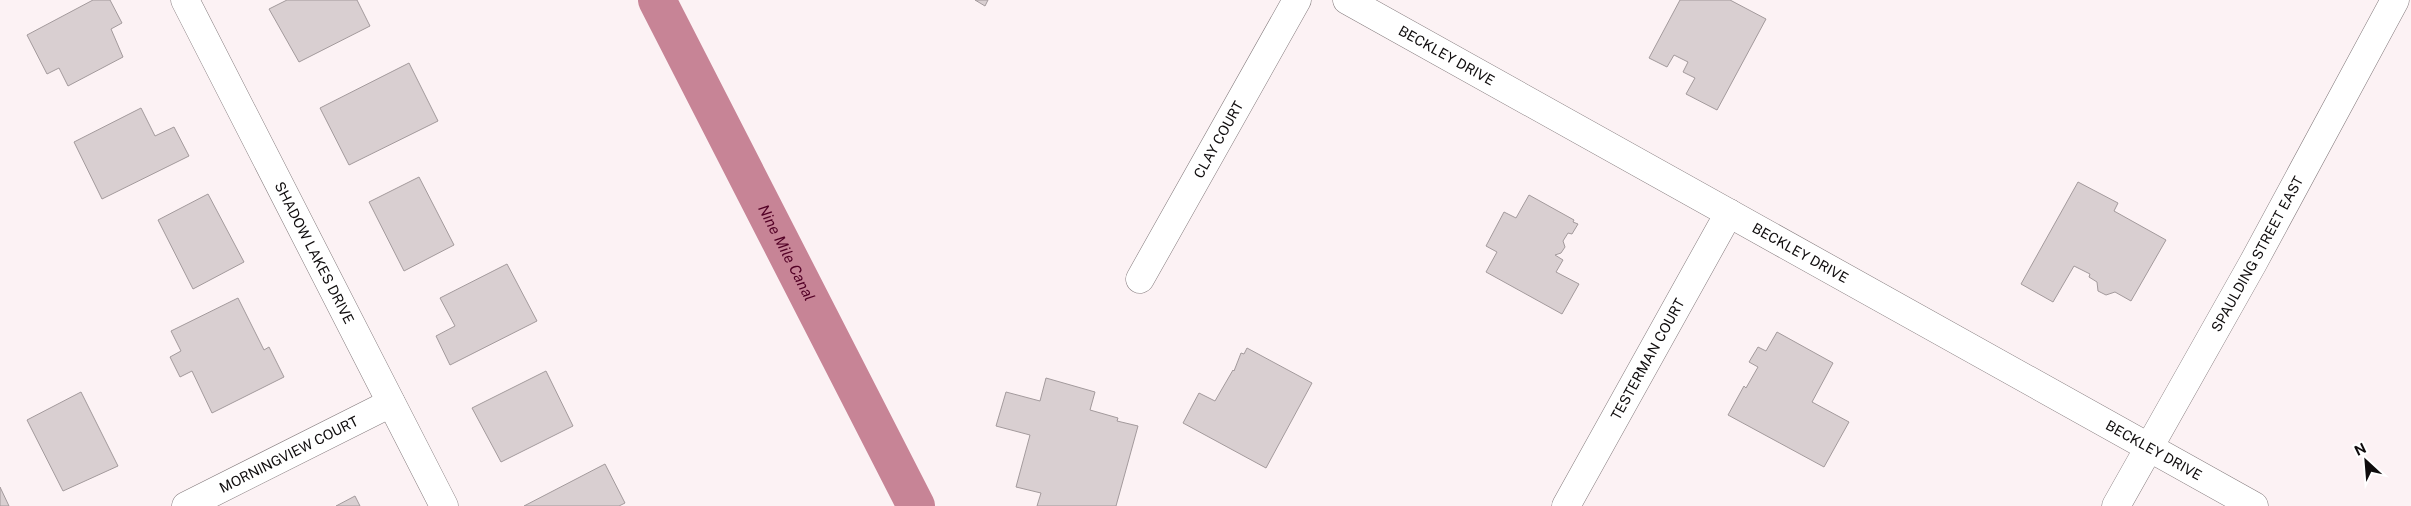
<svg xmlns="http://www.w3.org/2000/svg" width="2411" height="506" font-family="'Public Sans',sans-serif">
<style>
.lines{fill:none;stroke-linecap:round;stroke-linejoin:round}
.canal{stroke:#c78496;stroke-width:38}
.building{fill:#d9cfd1;stroke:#a39a9c}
.street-casing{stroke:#847b7d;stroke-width:29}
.street{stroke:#fff;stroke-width:28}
.labels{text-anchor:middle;stroke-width:4;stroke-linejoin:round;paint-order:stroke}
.street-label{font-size:14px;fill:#0f0c0d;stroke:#fff}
.water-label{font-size:15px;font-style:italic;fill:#530026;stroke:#fff}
</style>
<rect width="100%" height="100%" fill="#fcf2f4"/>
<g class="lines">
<path class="canal" id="s1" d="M657,0l259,506"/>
</g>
<g class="building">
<path d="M93,0h17l12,23 -11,6 12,28 -55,29 -9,-18 -12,6 -20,-39z"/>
<path d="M287,0h70l13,26 -71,36 -30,-53z"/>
<path d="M975,0h13l-3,6z"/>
<path d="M1680,0h50l36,19 -49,91 -31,-16 9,-16 -12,-6 5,-10 -14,-7 -7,12 -18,-9z"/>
<path d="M409,63l29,58 -89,44 -29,-57z"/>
<path d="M141,108l14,28 19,-9 15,29 -87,43 -28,-57z"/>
<path d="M419,177l35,68 -50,26 -35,-69z"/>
<path d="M2078,182l40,21 -4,8 52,29 -35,61 -16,-9 -9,3 -8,-4 -1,-9 -8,-5 1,-3 -16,-8 -21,36 -32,-18z"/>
<path d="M208,194l36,68 -51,27 -35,-69z"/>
<path d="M1529,195l45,25 -1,2 5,2 -6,10 -4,-1 -5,8 2,6 -4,6 -6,2 8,5 -7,12 23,12 -17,30 -76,-42 11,-20 -11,-6 18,-34 12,6z"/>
<path d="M507,264l30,57 -87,44 -14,-29 19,-10 -15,-28z"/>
<path d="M238,298l26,52 5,-3 15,30 -72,36 -20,-42 -12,6 -10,-20 11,-6 -10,-20z"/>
<path d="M1777,332l56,31 -21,39 37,20 -25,45 -96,-52 16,-29 2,2 12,-21 -9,-5 9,-15 8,4z"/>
<path d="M1247,348l65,35 -46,85 -83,-45 16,-30 16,8 18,-31 1,1 7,-18 3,1z"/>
<path d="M546,371l27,55 -72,36 -29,-54z"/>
<path d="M1046,378l49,14 -5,18 28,8 -1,3 21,5 -22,80h-79l4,-13 -25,-6 14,-52 -34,-9 10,-34 34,9z"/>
<path d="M81,392l37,74 -55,25 -36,-71z"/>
<path d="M605,464l20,39 -6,3h-95z"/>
<path d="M0,487l9,19h-9z"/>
<path d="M355,496l5,10h-24z"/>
</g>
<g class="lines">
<g class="street-casing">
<g id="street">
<path id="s2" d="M185,0l259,506"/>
<path id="s3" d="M1347,0l907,506"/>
<path id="s4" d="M1140,279l157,-279"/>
<path id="s5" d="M186,506l205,-103"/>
<path id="s6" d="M1566,506l163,-293"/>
<path id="s7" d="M2116,506l137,-243 142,-263"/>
</g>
</g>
<use href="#street" class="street"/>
</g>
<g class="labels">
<g class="street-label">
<text dy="5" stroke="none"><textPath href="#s3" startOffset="114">BECKLEY DRIVE</textPath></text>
<text dy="5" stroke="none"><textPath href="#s4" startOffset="160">CLAY COURT</textPath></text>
<text dy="5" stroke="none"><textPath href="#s2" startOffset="284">SHADOW LAKES DRIVE</textPath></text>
<text dy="5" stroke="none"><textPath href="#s3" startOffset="519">BECKLEY DRIVE</textPath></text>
<text dy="5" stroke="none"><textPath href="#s7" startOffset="289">SPAULDING STREET EAST</textPath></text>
<text dy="5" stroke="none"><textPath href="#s6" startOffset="168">TESTERMAN COURT</textPath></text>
<text dy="5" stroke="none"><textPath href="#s3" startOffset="924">BECKLEY DRIVE</textPath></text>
<text dy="5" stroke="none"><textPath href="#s5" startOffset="115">MORNINGVIEW COURT</textPath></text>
</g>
<g class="water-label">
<text dy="5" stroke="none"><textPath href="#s1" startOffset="284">Nine Mile Canal</textPath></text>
</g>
</g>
<g transform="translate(2366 461) rotate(334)" stroke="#ffffff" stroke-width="4" paint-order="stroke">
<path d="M0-4L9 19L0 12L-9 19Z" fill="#0f0c0d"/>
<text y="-8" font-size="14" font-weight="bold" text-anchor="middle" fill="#0f0c0d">N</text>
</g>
</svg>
